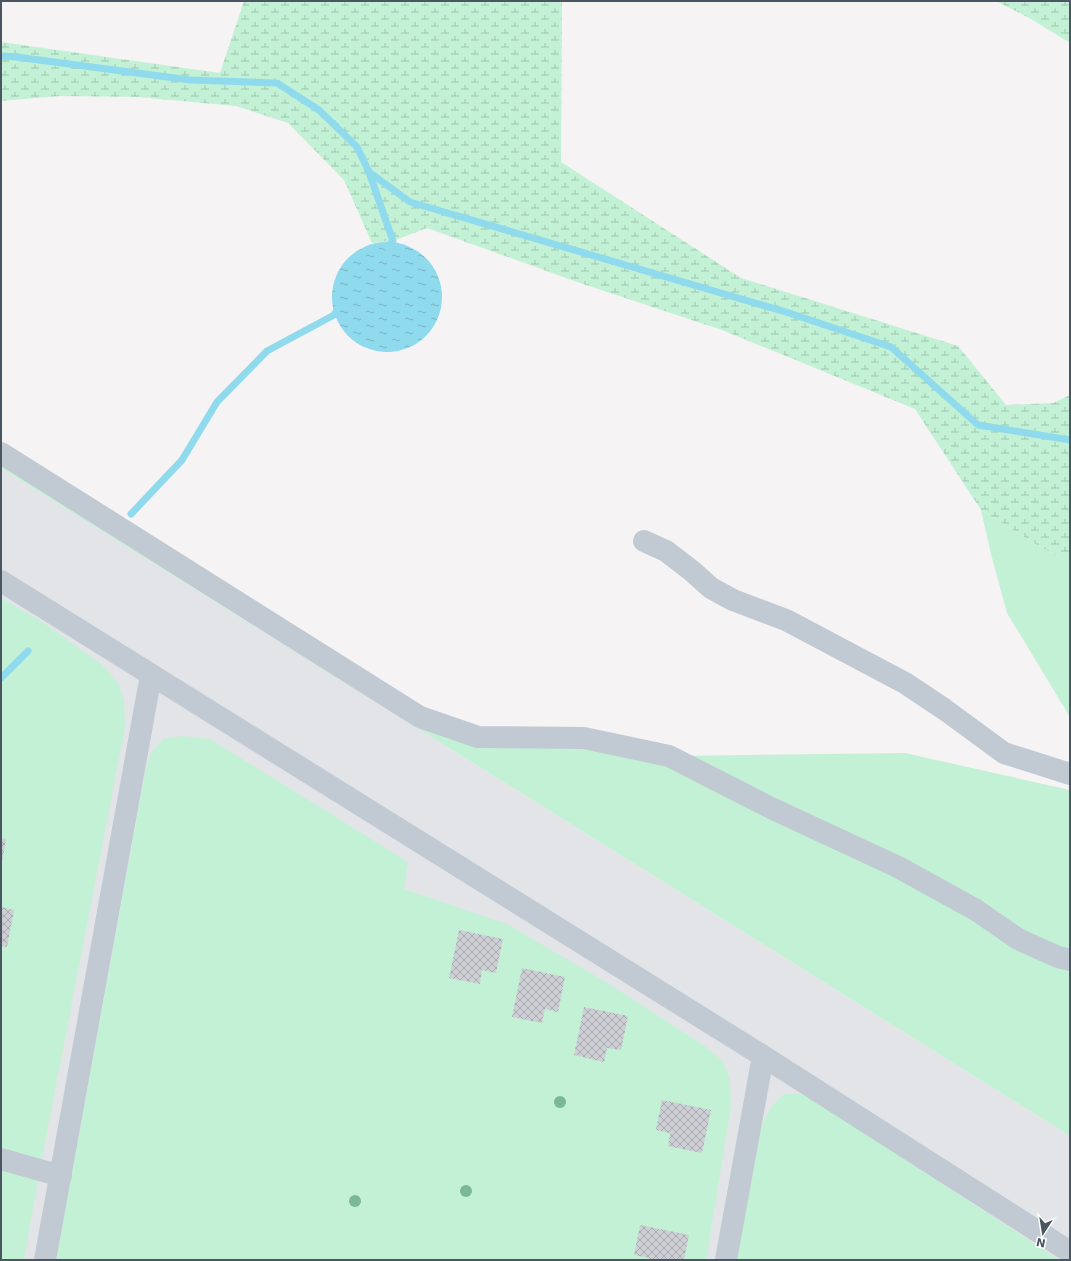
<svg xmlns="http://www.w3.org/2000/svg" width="1071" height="1261" font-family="'DejaVu Sans',sans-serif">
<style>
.airport{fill:#e2e4e7}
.green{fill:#c3f1d5}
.wetland{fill:url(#wetland-marsh)}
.water{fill:url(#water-ripples)}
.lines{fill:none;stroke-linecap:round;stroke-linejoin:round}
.stream{stroke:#90daee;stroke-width:7}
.building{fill:url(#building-cross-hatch)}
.minor{stroke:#c1cad2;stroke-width:22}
.tree{fill:#7bb799}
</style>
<defs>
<pattern id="wetland-marsh" width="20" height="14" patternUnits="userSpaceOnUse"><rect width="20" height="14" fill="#c3f1d5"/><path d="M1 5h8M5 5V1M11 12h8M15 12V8" fill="none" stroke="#a0c6b0"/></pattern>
<pattern id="water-ripples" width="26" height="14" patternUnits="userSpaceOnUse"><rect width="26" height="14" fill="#90daee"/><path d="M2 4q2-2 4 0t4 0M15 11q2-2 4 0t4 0" fill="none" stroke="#78b4c4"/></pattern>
<pattern id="building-cross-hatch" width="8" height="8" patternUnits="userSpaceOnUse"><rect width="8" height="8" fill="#cdcfd5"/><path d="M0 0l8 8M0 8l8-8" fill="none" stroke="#a8abb0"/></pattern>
</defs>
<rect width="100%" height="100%" fill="#f5f3f3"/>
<path class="airport" d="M1,468l1069,668v124h-1069z"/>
<g class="green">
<path d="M1,453l419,264 249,39 236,-3 165,37v346l-1069,-668z"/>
<path d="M981,510l61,38 28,14v155l-63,-104 -16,-59z"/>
<path d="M1,598l41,24 58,41 18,20 6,18 1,26 -85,441 -16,92h-23z"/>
<path d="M182,736l28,3 198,123 -4,27 103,35 102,60 94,61 20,16 7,19 1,27 -25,153h-650l89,-487 5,-19 13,-15z"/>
<path d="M784,1094h17l15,7 243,159h-323l25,-133 10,-20z"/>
</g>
<g class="wetland">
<path d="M244,1h318l-1,161 180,116 217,68 48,59 47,-2 17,-8v167l-28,-14 -61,-38 -66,-101 -193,-79 -142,-47 -153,-55 -34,13 -21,2 -28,-63 -56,-57 -52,-17 -98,-9 -78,-1 -59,5v-59l219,31z"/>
<path d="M996,1h74v42l-39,-24z"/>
</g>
<circle class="water" cx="387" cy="297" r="55"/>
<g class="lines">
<g class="stream">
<path d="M1,56l15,1 174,23 87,3 42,27 38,37 12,25 41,30 376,110 105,35 87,78 92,15"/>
<path d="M369,172l24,69 -6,6"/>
<path d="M131,514l51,-54 35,-58 50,-51 67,-36 4,-7"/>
<path d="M1,678l27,-27"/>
</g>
</g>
<g class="building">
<path d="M1,838l5,1 -4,23h-1z"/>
<path d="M1,907l13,3 -7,37 -6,-1z"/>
<path d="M459,930l44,9 -7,34 -14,-3 -2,14 -31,-6z"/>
<path d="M522,968l43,9 -7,35 -13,-3 -3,14 -30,-6z"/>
<path d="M584,1007l44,9 -7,34 -14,-2 -3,14 -30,-7z"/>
<path d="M662,1100l49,10 -9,43 -34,-7 2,-13 -14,-3z"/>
<path d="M640,1225l49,10 -5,25h-36l1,-2 -15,-3z"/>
</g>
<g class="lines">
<g class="minor">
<path d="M1,453l419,264 58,20 106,1 85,18 102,52 127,59 78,43 42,29 40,18 12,3"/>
<path d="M644,541l22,10 26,20 19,17 22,12 53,20 119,63 39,26 60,44 66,21"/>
<path d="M1,581l762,475 307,196"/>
<path d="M1,1159l60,17"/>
<path d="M45,1260l106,-585"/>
<path d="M726,1260l37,-204"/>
</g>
</g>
<g class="tree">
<circle cx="560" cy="1102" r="6"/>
<circle cx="466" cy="1191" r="6"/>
<circle cx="355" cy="1201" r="6"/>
</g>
<rect width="1071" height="1261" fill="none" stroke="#4a5661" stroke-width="4"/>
<g transform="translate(1043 1233) rotate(192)" stroke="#ffffff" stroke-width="3" paint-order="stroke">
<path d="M0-3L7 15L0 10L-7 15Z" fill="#4a5661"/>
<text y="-6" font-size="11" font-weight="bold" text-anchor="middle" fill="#4a5661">N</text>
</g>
</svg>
